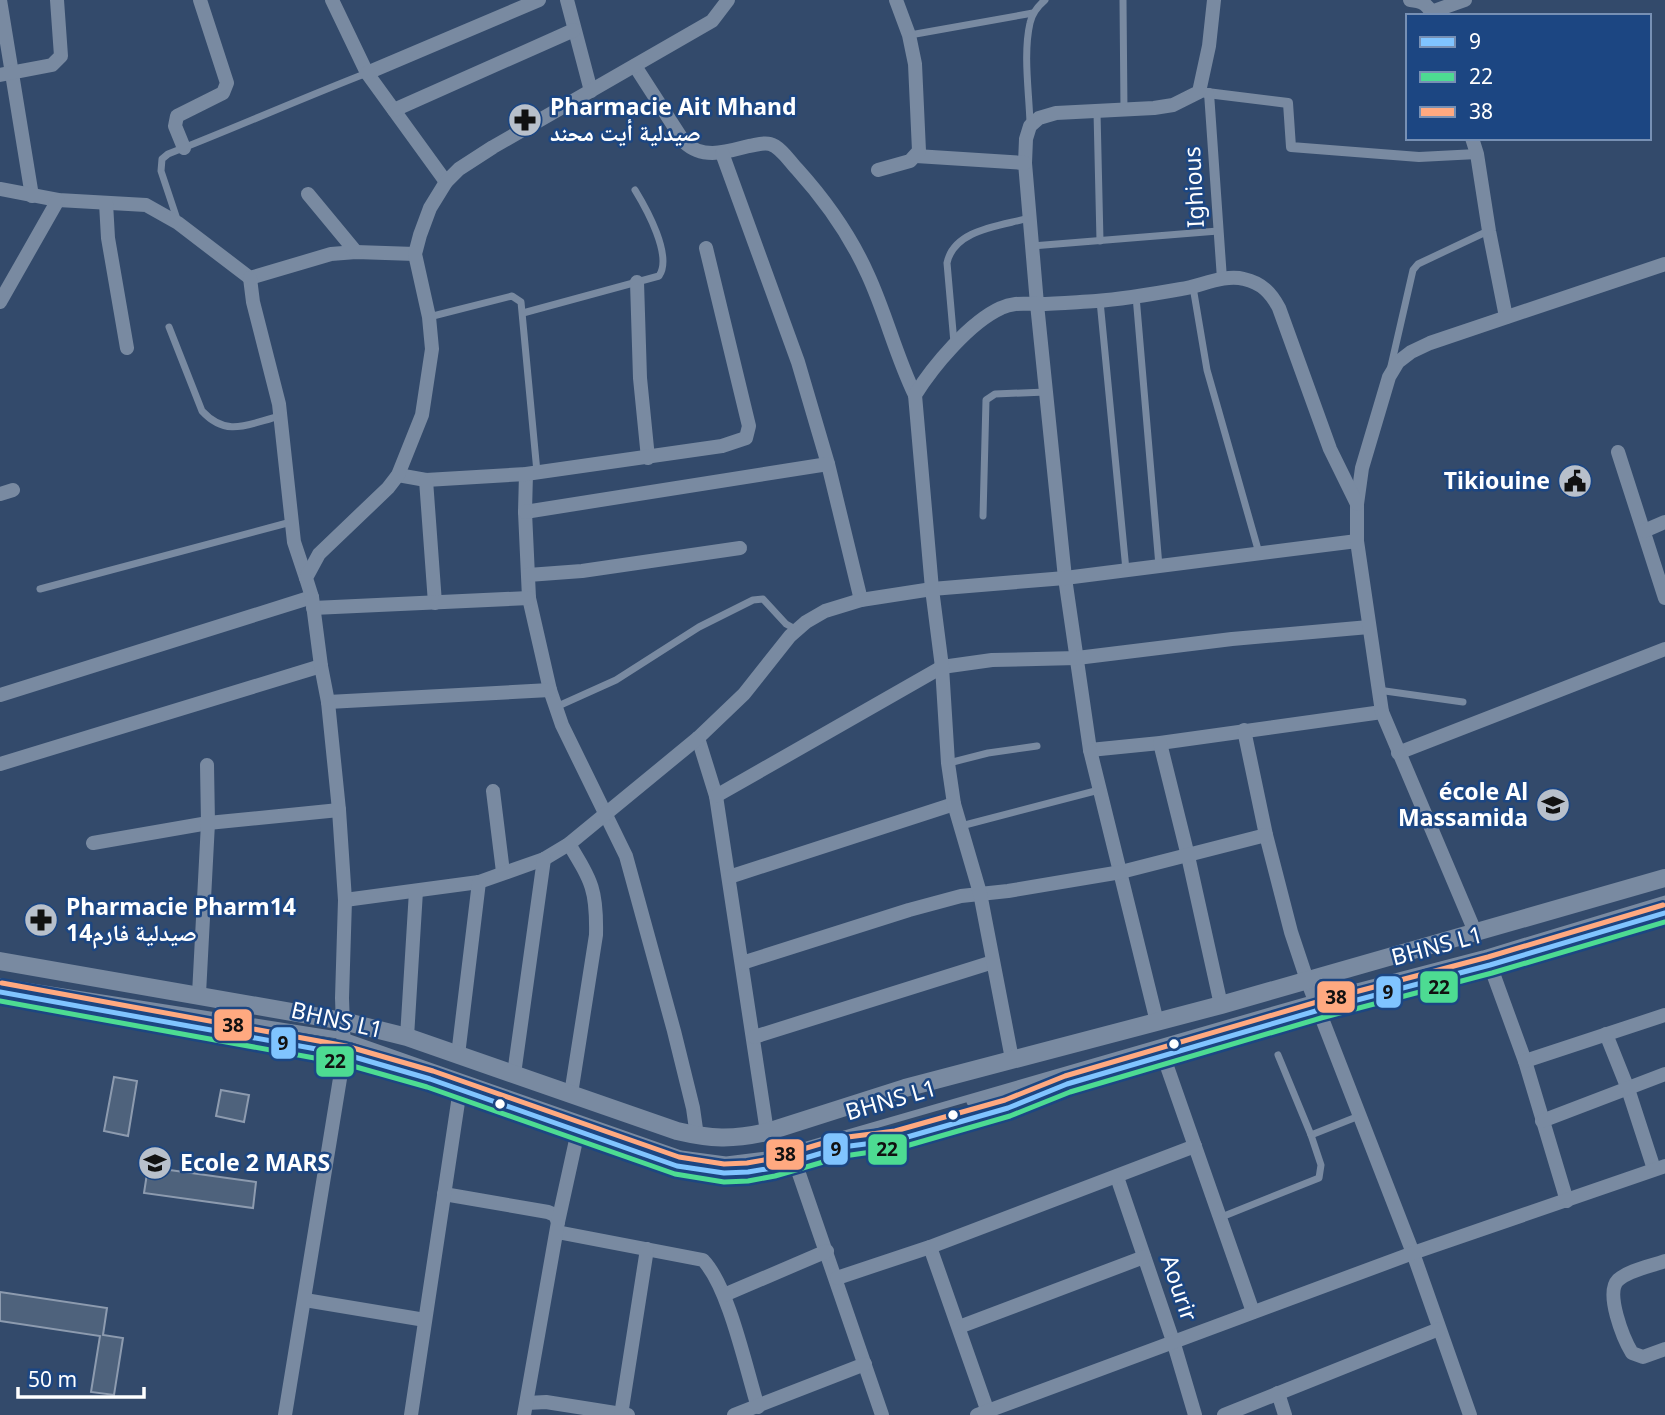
<svg xmlns="http://www.w3.org/2000/svg" width="1665" height="1415" font-family="'Noto Sans','Noto Naskh Arabic',sans-serif">
<style>
.building{fill:#4e627c;stroke:#8d9baf;stroke-width:2}
.lines{fill:none;stroke-linecap:round;stroke-linejoin:round}
.service{stroke:#798aa1;stroke-width:7}
.pedestrian{stroke:#798aa1;stroke-width:10}
.minor{stroke:#798aa1;stroke-width:14}
.tertiary{stroke:#798aa1;stroke-width:18}
.bus-1-casing{stroke:#1c4682;stroke-width:10}
.bus-2-casing{stroke:#1c4682;stroke-width:10}
.bus-3-casing{stroke:#1c4682;stroke-width:10}
.bus-1{stroke:#80c4ff;stroke-width:5}
.bus-2{stroke:#4ddb92;stroke-width:5}
.bus-3{stroke:#ffa980;stroke-width:5}
.bus-dot{fill:#fff;stroke:#1c4682;stroke-width:2.5}
.labels{text-anchor:middle;stroke-width:5;stroke-linejoin:round;paint-order:stroke}
.poi-label{font-size:23px;font-weight:bold;fill:#fff;stroke:#1c4682;text-anchor:start}
.street-label{font-size:23px;fill:#fff;stroke:#1c4682}
.line-badge{stroke:#1c4682;stroke-width:2.5}
.pale-badge-label{font-size:19px;text-anchor:middle;font-weight:bold;fill:#111}
</style>
<rect width="100%" height="100%" fill="#334a6b"/>
<g class="building">
<path d="M114,1077l23,4 -9,55 -24,-5z"/>
<path d="M221,1090l28,5 -5,27 -28,-6z"/>
<path d="M148,1167l108,15 -3,26 -109,-15z"/>
<path d="M0,1292l107,16 -4,27 20,3 -9,57 -23,-3 9,-56 -100,-15z"/>
</g>
<g class="lines">
<g class="service">
<path d="M1123,0l1,110"/>
<path d="M910,35l123,-22"/>
<path d="M1097,112l3,129"/>
<path d="M1030,123c-1,-32 -7,-69 0,-100 2,-10 8,-17 15,-23"/>
<path d="M178,222l-17,-51 1,-12 6,-5c67,-26 132,-55 199,-81"/>
<path d="M1032,246l186,-15"/>
<path d="M1193,287l14,83 52,183"/>
<path d="M1136,296l23,270"/>
<path d="M1100,301l26,269"/>
<path d="M523,313l136,-37c14,-20 -13,-68 -24,-86"/>
<path d="M429,317l83,-21 9,6 16,170"/>
<path d="M169,327l33,84c25,27 46,13 78,5"/>
<path d="M954,343l-7,-80c7,-34 54,-37 82,-45"/>
<path d="M1391,366l22,-96 5,-6 70,-33"/>
<path d="M983,516l3,-116 9,-6 51,-2"/>
<path d="M40,589l251,-67"/>
<path d="M1378,690l85,12"/>
<path d="M556,707l60,-27 83,-53 54,-27 10,-1 23,25 11,6"/>
<path d="M949,763l39,-10 49,-7"/>
<path d="M961,826l138,-36"/>
<path d="M0,982l344,54 337,118 45,6 49,-6 540,-156 168,-44 182,-55"/>
<path d="M173,1015l171,29 74,22"/>
<path d="M1278,1055l33,80 48,-19"/>
<path d="M970,1102l93,-25"/>
<path d="M1219,1218l100,-40 2,-13 -10,-30"/>
</g>
<g class="pedestrian">
<path d="M1199,92l89,11 3,44 128,10 58,-3"/>
<path d="M1209,93l13,186"/>
</g>
<g class="minor">
<path d="M0,0l32,196"/>
<path d="M332,0l35,73 79,109"/>
<path d="M567,0l24,91"/>
<path d="M1214,0l-5,46 -10,46 -26,13 -19,3 -98,5 -17,5 -9,8 -4,13 -1,24 12,141 28,274 25,172 70,-7 222,-31"/>
<path d="M1410,0c12,1 18,4 23,16"/>
<path d="M1431,12l34,-12"/>
<path d="M635,66l49,76c19,18 42,10 65,4 7,-1 14,-4 21,-2 11,3 20,18 27,25 28,31 54,68 71,106 18,39 28,81 47,120"/>
<path d="M367,73l172,-73"/>
<path d="M0,75l52,-10 9,-9 -4,-56"/>
<path d="M394,110l180,-80"/>
<path d="M1472,138l5,16 12,77 17,86"/>
<path d="M184,148l-9,-22 2,-10 46,-23 4,-10 -27,-83"/>
<path d="M722,153l76,209 30,102 33,136"/>
<path d="M916,156l109,7"/>
<path d="M878,170l32,-9 9,-10 -4,-87 -6,-29 -13,-35"/>
<path d="M0,189l58,11 88,5 32,18 72,55 81,-24 25,-2 59,2"/>
<path d="M308,194l48,58"/>
<path d="M106,203l2,35 19,110"/>
<path d="M250,278l3,24 26,102 15,138 12,36"/>
<path d="M637,282l3,96 8,80"/>
<path d="M0,302l58,-102"/>
<path d="M1618,452l47,146"/>
<path d="M526,474l-1,38 4,86 21,92 12,35 64,131 48,175 19,77 4,28"/>
<path d="M398,475l28,5 100,-6 196,-28 24,-8 3,-12 -43,-178"/>
<path d="M426,480l9,123"/>
<path d="M0,494l13,-4"/>
<path d="M525,512l303,-48"/>
<path d="M1644,531l21,-9"/>
<path d="M528,575l54,-4 158,-23"/>
<path d="M313,608l216,-10"/>
<path d="M0,695l312,-98"/>
<path d="M328,702l222,-12"/>
<path d="M1244,730l22,105 25,97 16,48 106,273 57,162"/>
<path d="M698,738l18,58 51,336"/>
<path d="M1160,743l28,113 33,149"/>
<path d="M1090,750l67,272"/>
<path d="M1398,753l267,-104"/>
<path d="M0,764l321,-98"/>
<path d="M493,791l10,81"/>
<path d="M716,796l226,-129 50,-7 85,-2 155,-19 137,-12"/>
<path d="M93,843l115,-20 131,-13"/>
<path d="M569,844c23,38 28,46 27,91l-25,159"/>
<path d="M729,877l225,-73"/>
<path d="M345,900l134,-18 65,-23 25,-15 129,-106 46,-44 46,-58 16,-14 19,-11 36,-11 71,-11 133,-11 292,-37"/>
<path d="M1476,934l-94,-222 -25,-171v-37l5,-36 27,-91 9,-15 13,-10 19,-9 235,-79"/>
<path d="M742,963l167,-53 52,-14 47,-5 113,-19 145,-37"/>
<path d="M1490,965l35,96 42,140"/>
<path d="M199,994l9,-171 -1,-58"/>
<path d="M1606,1034l22,55 26,80"/>
<path d="M407,1037l9,-146"/>
<path d="M754,1037l239,-75"/>
<path d="M458,1055l21,-173"/>
<path d="M1163,1055l90,257"/>
<path d="M1012,1059l-32,-166 -26,-89 -6,-41 -6,-96 -10,-78 -17,-194c18,-29 55,-73 86,-87 12,-6 24,-4 37,-4 19,0 39,-2 58,-3 29,-2 57,-7 85,-12 20,-3 43,-15 63,-10 18,4 27,14 35,29l51,141 27,55"/>
<path d="M1525,1061l140,-46"/>
<path d="M514,1074l30,-215"/>
<path d="M1542,1121l123,-47"/>
<path d="M795,1162l87,253"/>
<path d="M1117,1177l57,167 21,71"/>
<path d="M444,1194l104,18 7,3 3,7"/>
<path d="M557,1232l146,28c26,27 43,109 55,147"/>
<path d="M930,1247l59,168"/>
<path d="M1665,1261c-13,5 -36,9 -47,19 -13,13 5,58 14,73l11,4 22,-8"/>
<path d="M837,1278l93,-31 265,-101"/>
<path d="M724,1295l103,-44"/>
<path d="M305,1300l120,20"/>
<path d="M959,1327l185,-70"/>
<path d="M1278,1393l7,22"/>
<path d="M527,1403l19,-1 82,13"/>
<path d="M285,1415l59,-361 -2,-56 3,-98 -6,-90 -11,-108 -7,-36 -9,-69 -6,-19 13,-24 69,-66 10,-13 24,-60 10,-66 -3,-32 -14,-63 5,-19 10,-27 16,-26 13,-13 34,-22 219,-126 16,-21"/>
<path d="M411,1415l49,-326"/>
<path d="M524,1415l34,-193 20,-91"/>
<path d="M621,1415l26,-166"/>
<path d="M734,1415l131,-51"/>
<path d="M977,1415l436,-162 252,-87"/>
<path d="M1224,1415l215,-86"/>
</g>
<g class="tertiary">
<path d="M0,961l343,60 64,16 270,94c34,8 55,9 90,1l138,-44 316,-83 444,-127"/>
<path d="M0,992l344,62 86,25 247,87 47,7 24,-1 24,-4 70,-21 55,-7 17,-5 94,-27 59,-24 252,-74 171,-45 175,-52"/>
</g>
<g class="bus-1-casing">
<path id="bus-1" d="M0,992l344,62 86,25 247,87 47,7 24,-1 24,-4 70,-21 55,-7 111,-32 59,-24 252,-74 171,-45 175,-52"/>
</g>
<g class="bus-2-casing">
<path id="bus-2" d="M0,1001l342,62 85,24 248,87 49,8 24,-1 27,-5 69,-20 55,-8 111,-32 60,-24 251,-74 171,-45 173,-51"/>
</g>
<g class="bus-3-casing">
<path id="bus-3" d="M2,983l344,63 87,25 246,86 45,7 23,-1 23,-4 70,-21 55,-7 110,-31 60,-24 252,-74 171,-45 175,-52"/>
</g>
<use href="#bus-1" class="bus-1"/>
<use href="#bus-2" class="bus-2"/>
<use href="#bus-3" class="bus-3"/>
</g>
<defs>
<g id="pharmacy-disc" transform="scale(1.75)"><circle r="9.5" fill="#b8c0cb" stroke="#1c4682"/><path d="M-2-6h4v4h4v4h-4v4h-4v-4h-4v-4h4Z" fill="#111"/></g>
<g id="civic-disc" transform="scale(1.75)"><circle r="9.5" fill="#b8c0cb" stroke="#1c4682"/><path d="M-.6-6.5H3V-4.5H.6V-3L4-1V1h2V6H-6V1h2V-1L-.6-3ZM-1.2 2.5V6h2.4V2.5Z" fill="#111"/></g>
<g id="school-disc" transform="scale(1.75)"><circle r="9.5" fill="#b8c0cb" stroke="#1c4682"/><path d="M0-5L7-2L0 1L-7-2ZM-4 1L0 2.5L4 1V4Q0 6-4 4Z" fill="#111"/></g>
</defs>
<g fill-rule="evenodd">
<use href="#pharmacy-disc" x="525" y="120"/>
<use href="#civic-disc" x="1575" y="481"/>
<use href="#school-disc" x="1553" y="805"/>
<use href="#pharmacy-disc" x="41" y="920"/>
<use href="#school-disc" x="155" y="1163"/>
</g>
<g class="bus-dot">
<circle cx="1174" cy="1044" r="6"/>
<circle cx="500" cy="1104" r="6"/>
<circle cx="953" cy="1115" r="6"/>
</g>
<g class="labels">
<g class="poi-label">
<text x="550" y="115">Pharmacie Ait Mhand<tspan x="550" dy="26">صيدلية أيت محند</tspan></text>
<text x="1550" y="489" text-anchor="end">Tikiouine</text>
<text x="1528" y="800" text-anchor="end">école Al<tspan x="1528" dy="26">Massamida</tspan></text>
<text x="66" y="915">Pharmacie Pharm14<tspan x="66" dy="26">صيدلية فارم14</tspan></text>
<text x="180" y="1171">Ecole 2 MARS</text>
</g>
<g class="street-label">
<text transform="translate(1194 187) rotate(-93)" y="8">Ighious</text>
<text transform="translate(1437 946) rotate(-15)" y="8">BHNS L1</text>
<text transform="translate(337 1020) rotate(13)" y="8">BHNS L1</text>
<text transform="translate(891 1100) rotate(-16)" y="8">BHNS L1</text>
<text transform="translate(1179 1288) rotate(71)" y="8">Aourir</text>
</g>
</g>
<g class="line-badge">
<rect x="1419" y="970" width="40" height="34" rx="7" fill="#4ddb92"/>
<rect x="1375" y="975" width="27" height="34" rx="7" fill="#80c4ff"/>
<rect x="1316" y="980" width="40" height="34" rx="7" fill="#ffa980"/>
<rect x="213" y="1008" width="40" height="34" rx="7" fill="#ffa980"/>
<rect x="270" y="1026" width="27" height="34" rx="7" fill="#80c4ff"/>
<rect x="315" y="1045" width="40" height="33" rx="7" fill="#4ddb92"/>
<rect x="822" y="1132" width="27" height="34" rx="7" fill="#80c4ff"/>
<rect x="867" y="1133" width="41" height="33" rx="7" fill="#4ddb92"/>
<rect x="765" y="1138" width="40" height="33" rx="7" fill="#ffa980"/>
</g>
<g class="pale-badge-label">
<text x="1439" y="994">22</text>
<text x="1388" y="999">9</text>
<text x="1336" y="1004">38</text>
<text x="233" y="1032">38</text>
<text x="283" y="1050">9</text>
<text x="335" y="1068">22</text>
<text x="836" y="1156">9</text>
<text x="887" y="1156">22</text>
<text x="785" y="1161">38</text>
</g>
<rect x="1406" y="14" width="245" height="126" fill="#1c4682" stroke="#7790b4" stroke-width="2"/>
<rect x="1420" y="37" width="35" height="10" fill="#80c4ff" stroke="#7790b4" stroke-width="2"/>
<text x="1469" y="49" font-size="21" fill="#ffffff">9</text>
<rect x="1420" y="72" width="35" height="10" fill="#4ddb92" stroke="#7790b4" stroke-width="2"/>
<text x="1469" y="84" font-size="21" fill="#ffffff">22</text>
<rect x="1420" y="107" width="35" height="10" fill="#ffa980" stroke="#7790b4" stroke-width="2"/>
<text x="1469" y="119" font-size="21" fill="#ffffff">38</text>
<path d="M18 1387v10h126v-10" fill="none" stroke="#ffffff" stroke-width="3.5"/>
<text x="28" y="1387" font-size="21" fill="#ffffff" stroke="#1c4682" stroke-width="5" paint-order="stroke">50 m</text>
</svg>
